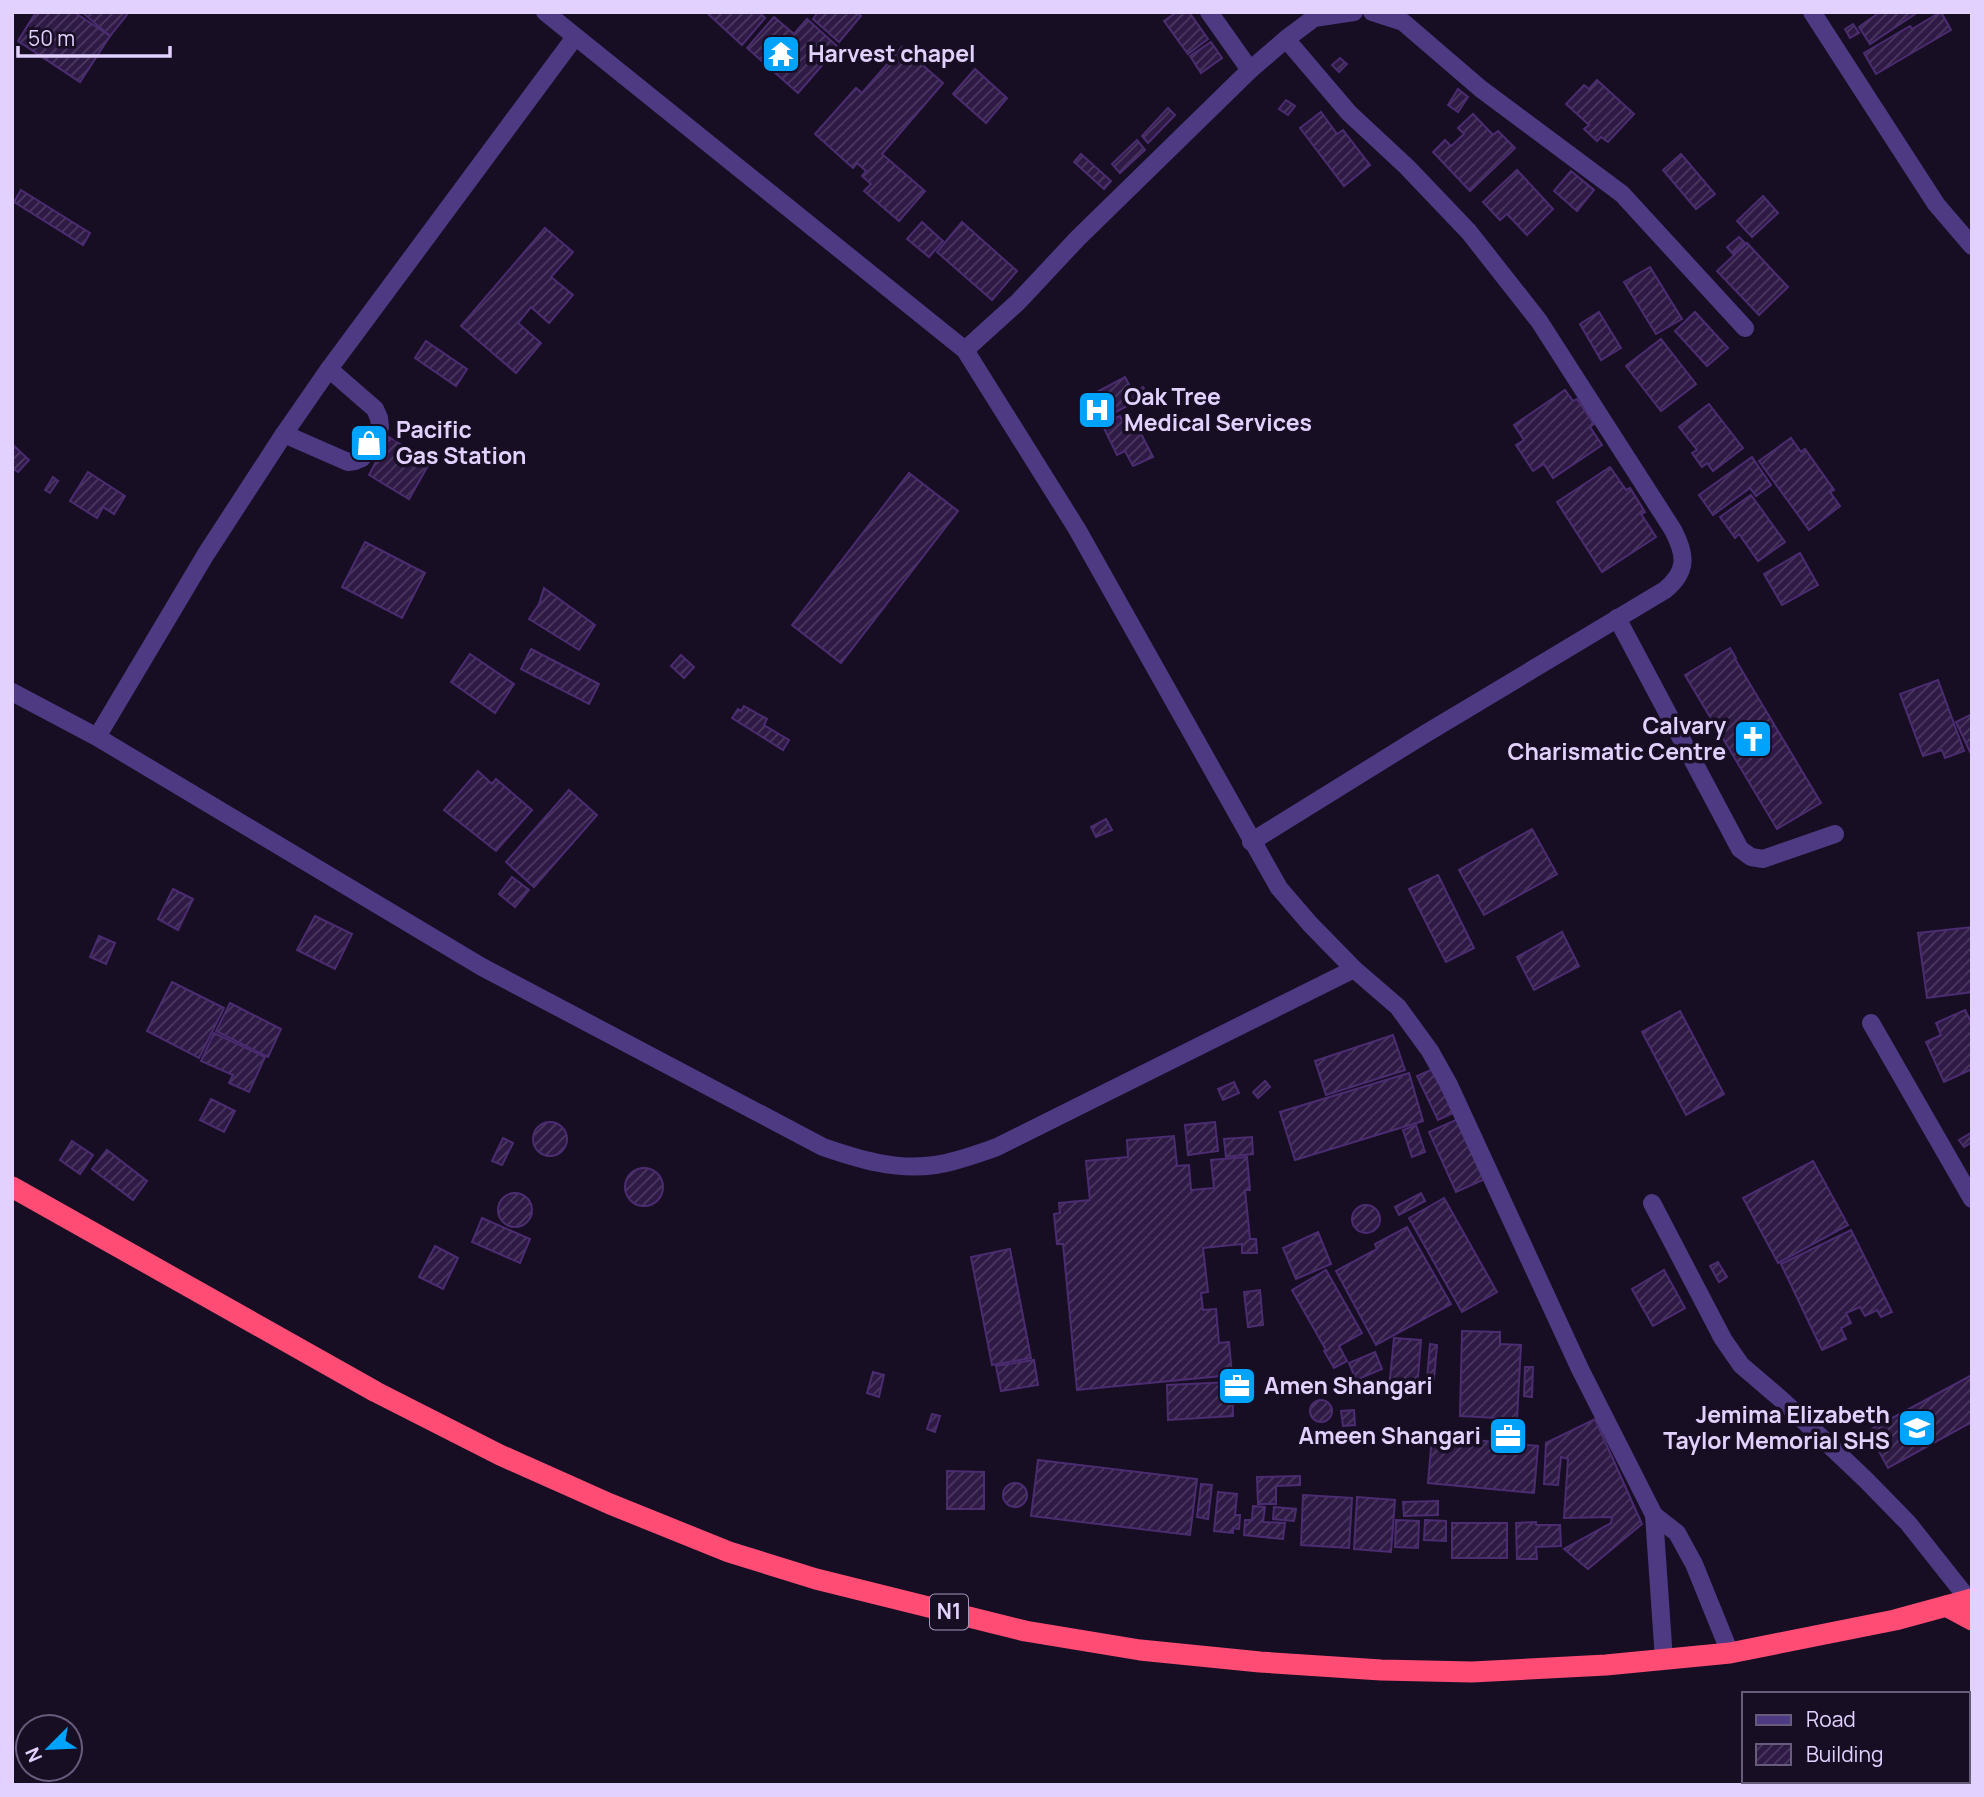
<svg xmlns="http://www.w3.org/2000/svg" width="1984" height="1797" font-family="Manrope,sans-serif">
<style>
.building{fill:url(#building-hatch);stroke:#4b2c71;stroke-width:2}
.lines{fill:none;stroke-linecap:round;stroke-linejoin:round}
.minor{stroke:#4e3983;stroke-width:18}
.highway{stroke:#ff4c75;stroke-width:21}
.labels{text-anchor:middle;stroke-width:7;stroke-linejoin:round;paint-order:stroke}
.shield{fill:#170e24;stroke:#a596bd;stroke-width:2}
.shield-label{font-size:21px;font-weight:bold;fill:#e2d1ff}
.poi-label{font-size:23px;font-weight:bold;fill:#e2d1ff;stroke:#170e24;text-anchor:start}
</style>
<defs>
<pattern id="building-hatch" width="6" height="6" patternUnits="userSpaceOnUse" patternTransform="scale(1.75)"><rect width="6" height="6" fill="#2e1a45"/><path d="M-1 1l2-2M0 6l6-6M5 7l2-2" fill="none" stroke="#4c3a61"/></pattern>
</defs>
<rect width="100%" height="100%" fill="#170e24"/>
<g class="building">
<path d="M36,12h38l36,24 -30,46 -62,-41z"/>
<path d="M82,12h47l-19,24z"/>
<path d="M706,12h53l6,6 -23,27z"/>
<path d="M818,12h38l5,4 -22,26 -26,-23z"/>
<path d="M1177,12h12l19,27 -20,15 -24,-33z"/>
<path d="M1880,12h38l-48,32 -11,-17z"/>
<path d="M1941,12l10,18 -75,44 -12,-21 46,-27 2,3z"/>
<path d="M774,17l20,17 13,-15 31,28 -40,46 -51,-45z"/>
<path d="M1853,24l6,9 -9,5 -5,-9z"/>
<path d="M1211,42l11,16 -21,15 -11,-17z"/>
<path d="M902,47l41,36 -61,71 43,37 -26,30 -35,-30 7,-7 -9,-8 4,-5 -9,-8 -4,5 -38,-34 41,-46 6,5z"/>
<path d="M1340,58l7,6 -8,8 -7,-7z"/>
<path d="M975,69l32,29 -21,25 -33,-29z"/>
<path d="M1597,80l37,34 -26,28 -7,-5 -4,4 -13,-12 5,-4 -23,-21 18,-19 5,4z"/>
<path d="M1458,89l10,8 -10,15 -10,-7z"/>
<path d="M1286,100l9,6 -7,9 -9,-6z"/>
<path d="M1168,108l7,7 -27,28 -6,-7z"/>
<path d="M1321,112l16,22 6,-4 27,35 -26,21 -44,-58z"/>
<path d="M1473,114l20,21 5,-4 17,17 -45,43 -37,-39 12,-12 6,6 13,-12 -6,-6z"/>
<path d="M1137,140l8,10 -25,23 -8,-9z"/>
<path d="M1081,154l30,27 -7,8 -30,-27z"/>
<path d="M1681,154l34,40 -19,15 -33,-39z"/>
<path d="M1517,170l36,39 -26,26 -20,-21 -7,6 -17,-18z"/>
<path d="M1571,171l23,19 -17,21 -23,-20z"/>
<path d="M21,190l69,43 -7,12 -69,-43z"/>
<path d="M1763,196l15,17 -26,24 -15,-16z"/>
<path d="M922,222l21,19 -14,16 -22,-18z"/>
<path d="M962,222l55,49 -25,29 -55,-48z"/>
<path d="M545,228l28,24 -22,25 22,18 -24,28 -18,-16 -13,16 23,20 -25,30 -55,-47z"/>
<path d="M1739,237l6,6 -12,11 -6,-7z"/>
<path d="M1747,243l41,44 -29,28 -42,-44z"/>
<path d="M1650,267l32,52 -26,15 -32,-52z"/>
<path d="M1599,312l22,36 -20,12 -21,-36z"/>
<path d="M1695,312l33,36 -21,18 -32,-35z"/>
<path d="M1661,339l35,45 -35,27 -35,-45z"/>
<path d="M426,341l41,28 -11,17 -41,-28z"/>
<path d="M1125,377l8,15 10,-5 5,8 -55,29 -13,-23z"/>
<path d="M1565,390l8,11 4,-2 17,25 -4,3 12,18 -49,33 -9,-14 -11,7 -17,-26 8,-5 -10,-15z"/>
<path d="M1709,404l34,44 -30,23 -6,-8 -5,4 -10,-14 5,-3 -18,-23z"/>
<path d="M1120,416l5,11 10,-5 18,35 -20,9 -8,-15 -8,4 -15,-31z"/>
<path d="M389,437l41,25 -21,37 -40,-24z"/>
<path d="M1791,438l10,14 4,-3 29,41 -4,2 10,14 -31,24 -50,-69z"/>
<path d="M12,444l17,16 -11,12 -6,-4z"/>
<path d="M1752,457l19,28 -15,11 -6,-8 -37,27 -14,-20z"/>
<path d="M1610,467l16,23 4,-2 15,24 -4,2 15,23 -54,35 -45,-70z"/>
<path d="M88,472l37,24 -11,18 -11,-7 -6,11 -27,-17z"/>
<path d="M909,473l49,38 -117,152 -49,-38z"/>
<path d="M53,477l5,4 -8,12 -5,-3z"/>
<path d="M1751,495l34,47 -27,19 -19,-27 -4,4 -15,-21z"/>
<path d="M365,542l60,31 -23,45 -60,-31z"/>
<path d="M1800,553l18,32 -36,20 -18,-31z"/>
<path d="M544,588l51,37 -16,25 -50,-31 10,-15z"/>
<path d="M1730,648l6,10 -1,1 86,144 -44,26 -92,-154z"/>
<path d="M531,649l68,35 -10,20 -68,-35z"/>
<path d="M470,654l44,30 -19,29 -44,-31z"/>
<path d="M681,655l13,12 -10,11 -13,-12z"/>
<path d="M1938,680l26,71 -19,7 -3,-8 -19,6 -23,-62z"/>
<path d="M744,706l23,13 -3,6 25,15 -6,10 -51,-32 6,-9 3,2z"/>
<path d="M1972,714v42l-16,-34z"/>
<path d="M478,771l14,13 4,-5 36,31 -36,41 -52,-41z"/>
<path d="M569,790l28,25 -63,72 -28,-25z"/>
<path d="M1106,819l6,11 -16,7 -5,-10z"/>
<path d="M1532,829l25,45 -73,41 -25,-45z"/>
<path d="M1438,875l36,73 -28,14 -37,-73z"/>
<path d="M512,877l17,13 -14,17 -16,-13z"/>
<path d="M173,889l20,10 -15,31 -20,-11z"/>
<path d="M315,916l37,18 -17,35 -38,-19z"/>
<path d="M1972,927v65l-45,6 -9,-65z"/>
<path d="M1562,932l17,34 -45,24 -17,-33z"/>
<path d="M99,936l16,7 -9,21 -16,-7z"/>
<path d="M172,982l52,26 -25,50 -52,-27z"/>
<path d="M230,1003l51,26 -13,28 -52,-26z"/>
<path d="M1965,1010l7,14v45l-28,13 -18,-40 15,-7 -5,-12z"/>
<path d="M1680,1011l44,83 -38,21 -44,-83z"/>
<path d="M214,1033l51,24 -16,35 -20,-9 4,-8 -32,-14z"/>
<path d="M1393,1035l12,35 -79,25 -11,-34z"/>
<path d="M1433,1069l20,44 -15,7 -21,-44z"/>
<path d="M1409,1073l14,48 -128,39 -15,-48z"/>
<path d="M1265,1081l5,6 -12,11 -5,-6z"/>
<path d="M1234,1082l5,11 -16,7 -5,-11z"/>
<path d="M211,1099l24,12 -11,21 -24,-12z"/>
<path d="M1458,1119l27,60 -29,13 -27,-60z"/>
<path d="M1215,1122l3,29 -30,4 -3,-30z"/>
<circle cx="550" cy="1139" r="17"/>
<path d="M1416,1125l9,27 -13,5 -9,-27z"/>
<path d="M1971,1133l1,9 -8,5 -5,-7z"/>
<path d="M1174,1136l3,30 12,-1 2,25 23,-2 -3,-28 36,-3 3,33h-5l5,49h6l1,14h-15v-9l-39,4 5,44 -7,1 2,17 13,-1 3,34 10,-1 3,33 -155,15 -14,-146h-6l-3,-30 6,-1 -1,-10 31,-3 -4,-39 42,-4 -1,-17z"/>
<path d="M1252,1137l1,17 -27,3 -2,-18z"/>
<path d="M503,1138l10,5 -11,22 -10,-4z"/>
<path d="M72,1141l21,14 -13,19 -20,-14z"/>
<path d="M107,1150l40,31 -14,19 -41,-31z"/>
<path d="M1813,1161l35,64 -70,38 -35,-65z"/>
<circle cx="644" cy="1187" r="19"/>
<circle cx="515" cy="1210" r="17"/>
<path d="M1421,1193l4,8 -26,14 -4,-8z"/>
<path d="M1444,1198l53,94 -35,20 -53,-94z"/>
<circle cx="1366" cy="1219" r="14"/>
<path d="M482,1218l48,21 -10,24 -48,-21z"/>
<path d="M1407,1227l44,77 -75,41 -40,-74 41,-22 -2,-5z"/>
<path d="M1851,1230l41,82 -11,5 -4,-7 -12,6 -5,-9 -14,6 5,10 -10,5 5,11 -24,11 -41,-86z"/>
<path d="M1318,1232l13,32 -35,15 -13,-31z"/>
<path d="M435,1246l23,12 -15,31 -24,-12z"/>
<path d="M1010,1249l21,109 -39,7 -21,-108z"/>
<path d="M1718,1262l9,15 -8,5 -9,-16z"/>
<path d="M1326,1270l36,63 -23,13 8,15 -13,7 -10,-17 2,-1 -34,-60z"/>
<path d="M1664,1270l21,38 -32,18 -21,-37z"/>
<path d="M1260,1290l3,35 -15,2 -4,-35z"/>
<path d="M1462,1331l38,1v12l21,1 -4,74 -57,-3z"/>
<path d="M1394,1338l27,2 -4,50 -28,-2z"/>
<path d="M1430,1344l7,1 -3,34h-7z"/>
<path d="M1375,1352l7,17 -26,11 -7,-17z"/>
<path d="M1034,1360l4,25 -37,6 -5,-25z"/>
<path d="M1525,1367h8l-1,30 -8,-1z"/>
<path d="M873,1372l11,3 -5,22 -12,-4z"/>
<path d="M1972,1375v47l-84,46 -20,-37z"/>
<path d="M1232,1382l1,34 -65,4 -1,-35z"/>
<circle cx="1321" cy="1411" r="11"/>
<path d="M1354,1410l1,15 -12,1 -2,-15z"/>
<path d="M932,1414l8,2 -5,16 -8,-3z"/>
<path d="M1595,1419l47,105 -54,45 -24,-20 47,-26 1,-6 -48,1 4,-59 -7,-2 -3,28 -14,-1 2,-41z"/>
<path d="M1432,1436l106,10 -4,47 -106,-10z"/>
<path d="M1038,1460l159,19 -7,56 -159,-19z"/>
<path d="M947,1471l37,1v37h-37z"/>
<path d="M1300,1476v9l-24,1v18h-18l-1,-27z"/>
<circle cx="1015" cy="1495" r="12"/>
<path d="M1201,1484l11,1 -4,34 -11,-2z"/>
<path d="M1218,1492l19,2 -2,21h5l-1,14 -6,-1v5l-19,-2z"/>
<path d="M1303,1495l49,3 -3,50 -48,-3z"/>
<path d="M1357,1497l38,3 -4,52 -37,-3z"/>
<path d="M1438,1501v14l-34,1 -1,-14z"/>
<path d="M1253,1506l12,1 -2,15 22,1 -2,16 -39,-4 1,-15h7z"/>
<path d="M1274,1507l22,2 -2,12 -21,-2z"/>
<path d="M1396,1520l23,1 -1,27 -23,-1z"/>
<path d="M1425,1520l21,1v20l-22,-1z"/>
<path d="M1536,1522v3h24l1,21 -25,1 1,12h-20l-1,-36z"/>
<rect x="1452" y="1523" width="55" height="35"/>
</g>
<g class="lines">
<g class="minor">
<path d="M545,12l420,338 112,179 202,359 31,36 44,45 44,38 32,44 19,34 131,284 74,146 10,145"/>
<path d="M1209,12l41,58"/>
<path d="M1372,12l31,10 78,67 141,105 123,134"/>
<path d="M1812,12l124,192 36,42"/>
<path d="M965,350l53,-48 60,-64 172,-168 36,-31 28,-21 40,-6"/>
<path d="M284,434l64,28 7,-1 7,-3 18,-31 -1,-9 -4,-9 -46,-40"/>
<path d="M1617,618l123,231 11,8 12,2 72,-25"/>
<path d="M12,692l85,45 109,-183 78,-120 45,-65 246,-332"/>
<path d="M97,737l385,230 341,180c35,12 73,24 112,18 21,-3 42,-11 62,-18l357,-178"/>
<path d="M1251,842l174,-108 240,-144c23,-19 21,-35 8,-60l-134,-209 -70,-89 -62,-65 -58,-54 -63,-74"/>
<path d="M1871,1023l101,176"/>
<path d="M1652,1203l71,136 18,26 42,36 83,79 42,43 61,77"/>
<path d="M1654,1515l23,18 17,31 36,89"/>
</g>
<g class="highway">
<path d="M12,1187l364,205 124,63 110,49 119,48 87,27 209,52 115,19 120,12 121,8 91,2 134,-7 124,-12 165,-33 77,-21"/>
<path d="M1946,1606l26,14"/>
</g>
</g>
<defs>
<g id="temple-square" transform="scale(2.0125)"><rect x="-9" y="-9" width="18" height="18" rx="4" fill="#00a3fc" stroke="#170e24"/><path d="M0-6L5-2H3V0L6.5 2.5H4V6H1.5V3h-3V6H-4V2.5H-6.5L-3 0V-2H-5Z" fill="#fff"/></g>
<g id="hospital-square" transform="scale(2.0125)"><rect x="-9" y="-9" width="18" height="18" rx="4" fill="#00a3fc" stroke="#170e24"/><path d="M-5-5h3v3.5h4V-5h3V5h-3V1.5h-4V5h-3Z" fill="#fff"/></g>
<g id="shop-square" transform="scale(2.0125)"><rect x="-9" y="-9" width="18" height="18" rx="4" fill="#00a3fc" stroke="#170e24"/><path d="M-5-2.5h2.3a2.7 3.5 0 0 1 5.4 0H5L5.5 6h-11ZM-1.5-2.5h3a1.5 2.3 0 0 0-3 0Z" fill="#fff"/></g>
<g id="church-square" transform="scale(2.0125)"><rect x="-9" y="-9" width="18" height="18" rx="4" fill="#00a3fc" stroke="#170e24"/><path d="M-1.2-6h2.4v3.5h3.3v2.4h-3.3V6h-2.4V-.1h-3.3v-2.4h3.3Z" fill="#fff"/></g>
<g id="office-square" transform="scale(2.0125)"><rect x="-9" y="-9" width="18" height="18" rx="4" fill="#00a3fc" stroke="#170e24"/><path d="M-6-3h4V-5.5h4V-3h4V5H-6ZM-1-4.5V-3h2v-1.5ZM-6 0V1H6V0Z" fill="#fff"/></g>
<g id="school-square" transform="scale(2.0125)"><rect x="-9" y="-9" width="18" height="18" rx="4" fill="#00a3fc" stroke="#170e24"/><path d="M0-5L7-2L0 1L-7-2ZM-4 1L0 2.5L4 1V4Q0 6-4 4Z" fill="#fff"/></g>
</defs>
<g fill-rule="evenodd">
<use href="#temple-square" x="781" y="54"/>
<use href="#hospital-square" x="1097" y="410"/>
<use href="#shop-square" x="369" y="443"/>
<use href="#church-square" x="1753" y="739"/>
<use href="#office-square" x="1237" y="1386"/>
<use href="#school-square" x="1917" y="1428"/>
<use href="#office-square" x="1508" y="1436"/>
</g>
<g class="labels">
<rect class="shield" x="930" y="1594.5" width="38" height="35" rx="5"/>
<g class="shield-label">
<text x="949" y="1619">N1</text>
</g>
<g class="poi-label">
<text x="808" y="62">Harvest chapel</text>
<text x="1124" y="405">Oak Tree<tspan x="1124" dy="26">Medical Services</tspan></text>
<text x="396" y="438">Pacific<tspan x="396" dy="26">Gas Station</tspan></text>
<text x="1726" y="734" text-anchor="end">Calvary<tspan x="1726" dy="26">Charismatic Centre</tspan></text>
<text x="1264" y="1394">Amen Shangari</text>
<text x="1890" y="1423" text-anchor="end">Jemima Elizabeth<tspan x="1890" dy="26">Taylor Memorial SHS</tspan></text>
<text x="1481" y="1444" text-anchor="end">Ameen Shangari</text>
</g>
</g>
<rect width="1984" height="1797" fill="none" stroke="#e2d1ff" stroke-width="28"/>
<rect x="1742" y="1692" width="228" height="91" fill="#170e24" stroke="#685c7c" stroke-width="2"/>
<rect x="1756" y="1715" width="35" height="10" fill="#4e3983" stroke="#685c7c" stroke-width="2"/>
<text x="1806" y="1727" font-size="21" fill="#e2d1ff">Road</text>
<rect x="1756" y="1744" width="35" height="21" fill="url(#building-hatch)" stroke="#685c7c" stroke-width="2"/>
<text x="1806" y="1762" font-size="21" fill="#e2d1ff">Building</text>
<g transform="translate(49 1748) rotate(246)"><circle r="33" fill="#170e24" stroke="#685c7c" stroke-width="2"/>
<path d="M0-5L12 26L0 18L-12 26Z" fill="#00a3fc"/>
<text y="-10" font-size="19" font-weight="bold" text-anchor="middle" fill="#e2d1ff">N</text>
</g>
<path d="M18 46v10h152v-10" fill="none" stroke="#e2d1ff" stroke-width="3.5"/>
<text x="28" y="46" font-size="21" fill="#e2d1ff" stroke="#170e24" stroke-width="5" paint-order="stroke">50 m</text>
</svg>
